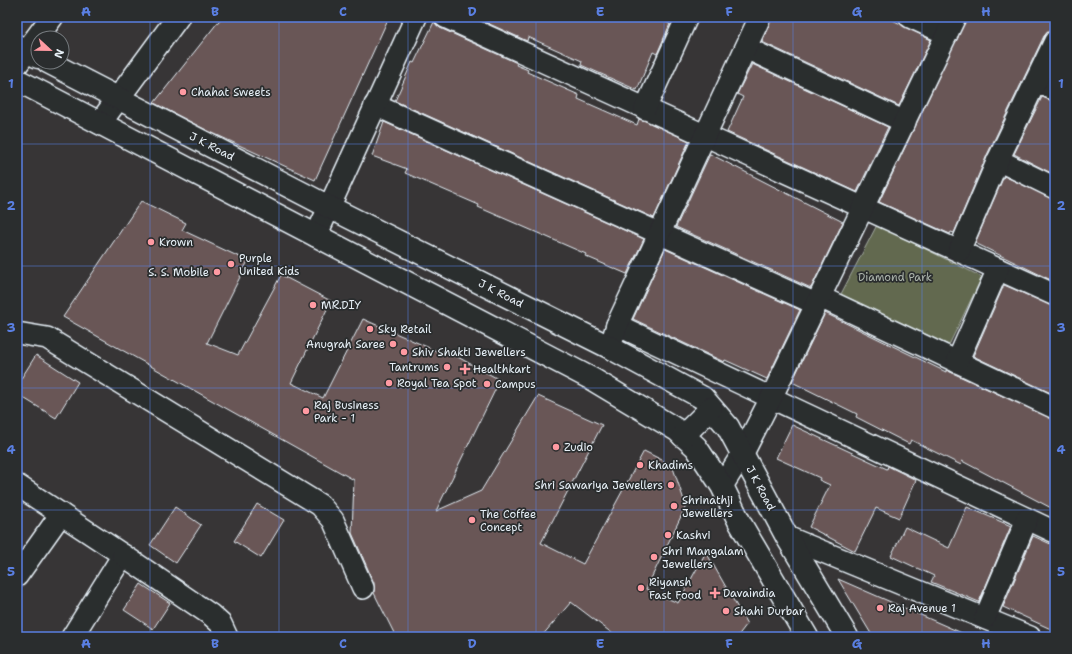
<svg xmlns="http://www.w3.org/2000/svg" width="1072" height="654" font-family="'Shantell Sans',sans-serif">
<style>
.green{fill:#62694f;stroke:#a5ada4}
.building{fill:#695757;stroke:#e8f1f8}
.lines{fill:none;stroke-linecap:round;stroke-linejoin:round}
.minor-casing{stroke:#e8f1f8;stroke-width:24}
.tertiary-casing{stroke:#e8f1f8;stroke-width:25}
.secondary-casing{stroke:#e8f1f8;stroke-width:25}
.minor{stroke:#2a2d2e;stroke-width:21}
.tertiary{stroke:#2a2d2e;stroke-width:22}
.secondary{stroke:#2a2d2e;stroke-width:22}
.grid{fill:none;stroke:#5a7fe2;stroke-width:1;stroke-opacity:0.55}
.poi-dot{fill:#ff9aa2;stroke:#2a2d2e;stroke-width:1.5}
.labels{text-anchor:middle;stroke-width:3.5;stroke-linejoin:round;paint-order:stroke}
.poi-label{font-size:11px;fill:#e8f1f8;stroke:#2a2d2e;text-anchor:start}
.street-label{font-size:11px;fill:#e8f1f8;stroke:#2a2d2e}
.park-label{font-size:11px;fill:#acb4ac;stroke:#2a2d2e}
.neatline{fill:none;stroke:#5a7fe2;stroke-width:1.5}
.grid-label{font-size:13px;text-anchor:middle;font-weight:bold;fill:#5a7fe2}
</style>
<rect width="100%" height="100%" fill="#373536"/>
<filter id="ink" filterUnits="userSpaceOnUse"><feTurbulence type="fractalNoise" baseFrequency=".025" numOctaves="2"/><feDisplacementMap in="SourceGraphic" scale="8" xChannelSelector="R" yChannelSelector="G"/><feConvolveMatrix kernelMatrix="1 2 1 2 8 2 1 2 1" color-interpolation-filters="sRGB"/></filter>
<g filter="url(#ink)">
<path class="green" d="M877,225l105,52 -33,68 -108,-51z"/>
<g class="building">
<path d="M222,17h167l-74,163 -109,-50 -52,-27z"/>
<path d="M474,17h181l15,7 -13,30 -4,-2 -16,38 -56,-25 1,-4 -54,-24 -1,4z"/>
<path d="M772,17h115l44,23 -32,66 -137,-64z"/>
<path d="M967,17h88v12l-6,2 -5,5 -57,119 -33,78 -3,-1 -1,2 -71,-32z"/>
<path d="M434,22l6,6 77,35 -1,2 12,5 -1,2 52,23 -1,4 59,26 2,-6 4,1 46,21 -35,77 -259,-117 17,-39 2,1z"/>
<path d="M752,64l136,63 -31,65 -130,-60 16,-35 -6,-3z"/>
<path d="M1042,97l13,5v73l-41,-21z"/>
<path d="M384,122l260,117 -17,35 -42,-18 1,-2 -108,-47 1,-2 -74,-32 2,-4 -35,-13z"/>
<path d="M710,154l133,68 -32,66 -135,-61z"/>
<path d="M1004,176l51,24v82l-80,-39z"/>
<path d="M141,201l45,22 -4,7 66,31 -41,82 31,12 43,-80 50,26 -40,82 32,15 40,-79 78,34 2,-4 57,31 -64,131 45,-20 57,-95 64,29 -61,118 42,21 61,-113 28,14 14,41 -40,83 32,14 28,-51 41,72 -10,13h-120l-46,-35 -30,35h-145l-22,-44v-10l-22,-50 2,-53 -291,-163z"/>
<path d="M665,249l135,61 -33,69 -42,-19 -1,2 -91,-43z"/>
<path d="M1004,285l51,22v88l-82,-39z"/>
<path d="M825,313l121,59v-2l109,50v90l-93,-49 -1,4 -50,-25 -2,4 -53,-27 1,-3 -65,-32z"/>
<path d="M36,355l42,27 -22,36 -39,-24v-9z"/>
<path d="M792,425l95,44 1,-3 28,14 -17,38 -23,-10 -21,43 -46,-24 21,-42 -11,-5 1,-2 -44,-20z"/>
<path d="M257,504l27,16 -23,38 -27,-17z"/>
<path d="M175,507l26,18 -25,38 -26,-18z"/>
<path d="M967,507l44,19 -32,76 -48,-20 3,-6 -43,-20 14,-29 44,21z"/>
<path d="M1033,536l22,10v85l-52,-24z"/>
<path d="M838,579l133,58h-98z"/>
<path d="M141,584l29,19 -17,26 -29,-19z"/>
</g>
<g class="lines">
<g class="minor-casing">
<g id="minor">
<path d="M445,17l610,278"/>
<path d="M910,17l37,17"/>
<path d="M746,48l159,74"/>
<path d="M1036,81l19,9"/>
<path d="M375,105l441,199"/>
<path d="M645,109l42,-92"/>
<path d="M998,160l57,28"/>
<path d="M316,236l100,-219"/>
<path d="M959,251l39,-91 57,-119"/>
<path d="M820,297l235,111"/>
<path d="M617,325l438,207"/>
<path d="M17,333l30,5 273,167 13,15 30,68"/>
<path d="M613,338l4,-13 143,-308"/>
<path d="M957,362l41,-93"/>
<path d="M17,485l106,70 -51,82"/>
<path d="M722,486l21,-33 28,-55 184,-381"/>
<path d="M787,537l243,100"/>
<path d="M123,555l88,60 10,9 6,13"/>
<path d="M17,576l44,-62"/>
<path d="M985,618l42,-99"/>
</g>
</g>
<g class="tertiary-casing">
<g id="tertiary">
<path d="M17,64l35,-47"/>
<path d="M100,123l78,-106"/>
</g>
</g>
<g class="secondary-casing">
<g id="secondary">
<path d="M17,46l21,11"/>
<path d="M48,62l281,145 280,140 94,51 25,29 59,110 60,100"/>
<path d="M17,80l575,299 85,51 19,17 26,39 18,37 67,114"/>
<path d="M683,436l28,-28"/>
</g>
</g>
<use href="#minor" class="minor"/>
<use href="#tertiary" class="tertiary"/>
<use href="#secondary" class="secondary"/>
</g>
</g>
<path class="grid" d="M150,17v620M279,17v620M408,17v620M536,17v620M664,17v620M793,17v620M922,17v620M17,144h1038M17,266h1038M17,388h1038M17,510h1038"/>
<g class="poi-dot">
<circle cx="183" cy="92" r="4"/>
<circle cx="151" cy="242" r="4"/>
<circle cx="231" cy="264" r="4"/>
<circle cx="217" cy="272" r="4"/>
<circle cx="313" cy="305" r="4"/>
<circle cx="370" cy="329" r="4"/>
<circle cx="393" cy="344" r="4"/>
<circle cx="404" cy="352" r="4"/>
<circle cx="447" cy="367" r="4"/>
<path d="M463 363h4v4h4v4h-4v4h-4v-4h-4v-4h4z"/>
<circle cx="389" cy="383" r="4"/>
<circle cx="487" cy="384" r="4"/>
<circle cx="306" cy="411" r="4"/>
<circle cx="556" cy="447" r="4"/>
<circle cx="640" cy="465" r="4"/>
<circle cx="671" cy="485" r="4"/>
<circle cx="674" cy="506" r="4"/>
<circle cx="472" cy="520" r="4"/>
<circle cx="668" cy="535" r="4"/>
<circle cx="654" cy="557" r="4"/>
<circle cx="641" cy="588" r="4"/>
<path d="M713 587h4v4h4v4h-4v4h-4v-4h-4v-4h4z"/>
<circle cx="880" cy="608" r="4"/>
<circle cx="726" cy="611" r="4"/>
</g>
<g class="labels">
<g class="poi-label">
<text x="191" y="96">Chahat Sweets</text>
<text x="159" y="246">Krown</text>
<text x="239" y="262">Purple<tspan x="239" dy="13">United Kids</tspan></text>
<text x="209" y="276" text-anchor="end">S. S. Mobile</text>
<text x="321" y="309">MR.DIY</text>
<text x="378" y="333">Sky Retail</text>
<text x="385" y="348" text-anchor="end">Anugrah Saree</text>
<text x="412" y="356">Shiv Shakti Jewellers</text>
<text x="439" y="371" text-anchor="end">Tantrums</text>
<text x="473" y="373">Healthkart</text>
<text x="397" y="387">Royal Tea Spot</text>
<text x="495" y="388">Campus</text>
<text x="314" y="409">Raj Business<tspan x="314" dy="13">Park - 1</tspan></text>
<text x="564" y="451">Zudio</text>
<text x="648" y="469">Khadims</text>
<text x="663" y="489" text-anchor="end">Shri Sawariya Jewellers</text>
<text x="682" y="504">Shrinathji<tspan x="682" dy="13">Jewellers</tspan></text>
<text x="480" y="518">The Coffee<tspan x="480" dy="13">Concept</tspan></text>
<text x="676" y="539">Kashvi</text>
<text x="662" y="555">Shri Mangalam<tspan x="662" dy="13">Jewellers</tspan></text>
<text x="649" y="586">Riyansh<tspan x="649" dy="13">Fast Food</tspan></text>
<text x="723" y="597">Davaindia</text>
<text x="888" y="612">Raj Avenue 1</text>
<text x="734" y="615">Shahi Durbar</text>
</g>
<g class="street-label">
<text transform="translate(212 146) rotate(27)" y="4">J K Road</text>
<text transform="translate(501 293) rotate(27)" y="4">J K Road</text>
<text transform="translate(761 488) rotate(62)" y="4">J K Road</text>
</g>
<g class="park-label">
<text x="895" y="281">Diamond Park</text>
</g>
</g>
<rect width="1072" height="654" fill="none" stroke="#2a2d2e" stroke-width="44"/>
<g transform="translate(50 50) rotate(112)"><circle r="19" fill="#2a2d2e" stroke="#767b7f"/>
<path d="M0-3L7 15L0 10L-7 15Z" fill="#ff9aa2"/>
<text y="-6" font-size="11" font-weight="bold" text-anchor="middle" fill="#e8f1f8">N</text>
</g>
<rect x="22" y="22" width="1028" height="610" class="neatline"/>
<g class="grid-label">
<text x="86" y="16">A</text>
<text x="215" y="16">B</text>
<text x="343" y="16">C</text>
<text x="472" y="16">D</text>
<text x="600" y="16">E</text>
<text x="729" y="16">F</text>
<text x="857" y="16">G</text>
<text x="986" y="16">H</text>
<text x="11" y="88">1</text>
<text x="1061" y="88">1</text>
<text x="11" y="210">2</text>
<text x="1061" y="210">2</text>
<text x="11" y="332">3</text>
<text x="1061" y="332">3</text>
<text x="11" y="454">4</text>
<text x="1061" y="454">4</text>
<text x="11" y="576">5</text>
<text x="1061" y="576">5</text>
<text x="86" y="648">A</text>
<text x="215" y="648">B</text>
<text x="343" y="648">C</text>
<text x="472" y="648">D</text>
<text x="600" y="648">E</text>
<text x="729" y="648">F</text>
<text x="857" y="648">G</text>
<text x="986" y="648">H</text>
</g>
</svg>
